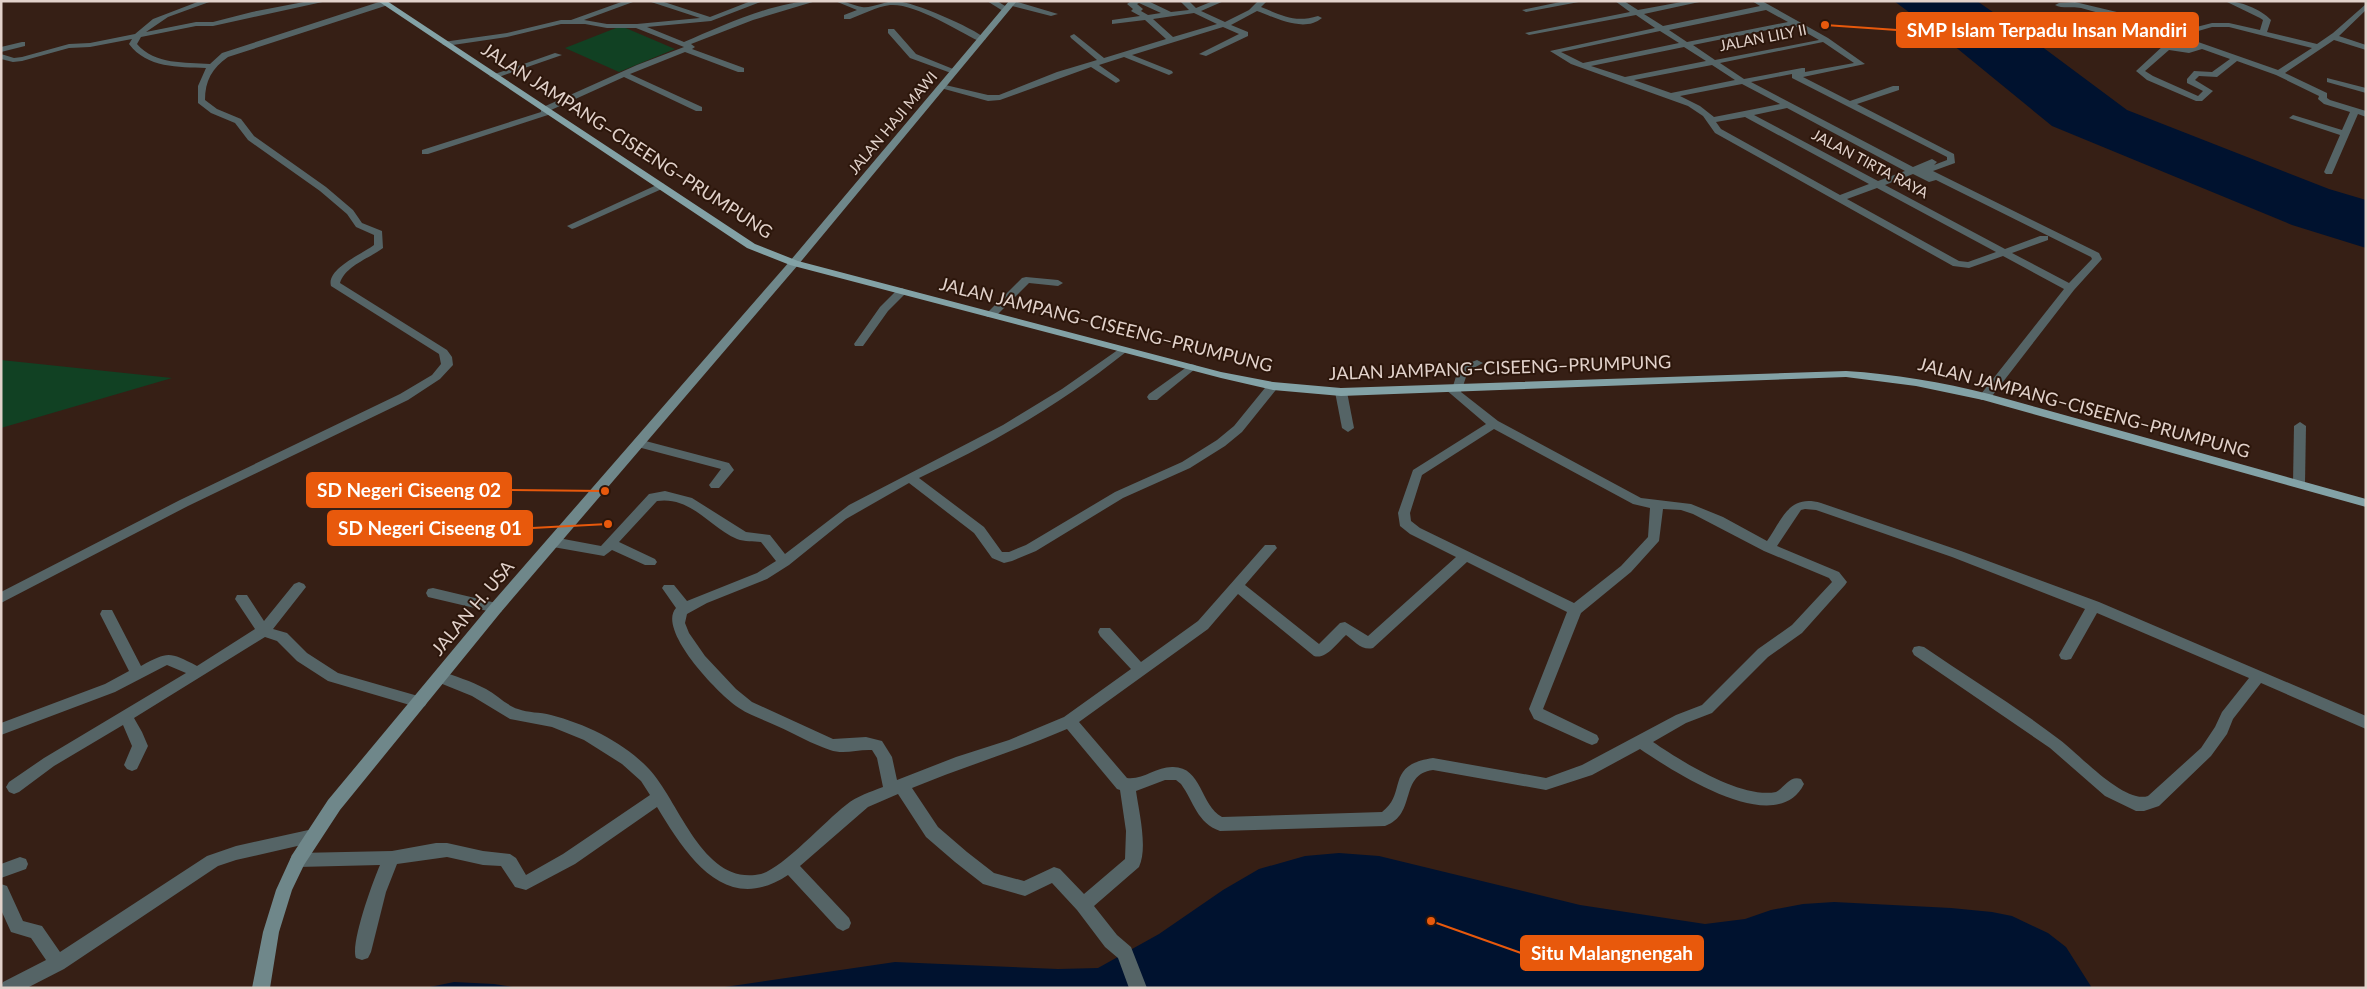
<svg xmlns="http://www.w3.org/2000/svg" width="2367" height="989" font-family="Lato,sans-serif">
<style>
.green{fill:#114123}
.water{fill:#00122f}
.lines{fill:none;stroke-linecap:round;stroke-linejoin:round}
.street{fill:#556466;fill-rule:evenodd}
.secondary{fill:#6f878a;fill-rule:evenodd}
.primary{fill:#83a2a6;fill-rule:evenodd}
.labels{text-anchor:middle;stroke-width:4;stroke-linejoin:round;paint-order:stroke}
.far-street-label{font-size:15px;fill:#e2d2cb;stroke:#2c160b}
.street-label{font-size:18px;fill:#e2d2cb;stroke:#2c160b}
.leader{fill:none;stroke:#e8590c;stroke-width:2}
.callout-dot{fill:#e8590c;stroke:#2c160b;stroke-width:2}
.callout{fill:#e8590c;stroke:#e8590c;stroke-width:2}
.callout-label{font-size:19px;text-anchor:middle;font-weight:bold;fill:#fff}
</style>
<rect width="100%" height="100%" fill="#361f15"/>
<g class="green">
<path d="M621,26l54,23 -56,23 -54,-24z"/>
<path d="M1,360l171,18 -171,50z"/>
</g>
<g class="water">
<path d="M1894,1h83l56,39 94,70 202,79 37,11v48l-74,-23 -240,-99 -99,-81z"/>
<path d="M1339,853l40,3 201,49 125,19 40,-5 26,-9 32,-6 31,-2 117,6 41,4 20,4 36,17 18,14 26,41h-1374l177,-26 163,7 40,-1 61,-34 64,-44 36,-21 46,-13z"/>
<path d="M454,982l40,2 25,4h-94z"/>
</g>
<g class="lines">
<g class="street">
<path d="M200,1h12l-44,16 -22,15 50,-10h17l39,-10 57,-11h18l-114,25h-17l-55,11 -4,7c18,21 48,18 73,20l12,-11 160,-52h6v4l-160,52c-16,11 -23,24 -23,43l12,9 24,10 13,17 72,51 27,23 9,13 20,8 1,17c-13,10 -38,18 -43,35l107,67 5,7 1,8 -13,14 -32,21 -220,106 -187,97v-11l179,-92 220,-106 32,-19 9,-11 -2,-10 -108,-68c-5,-17 31,-32 43,-41v-10l-18,-8 -9,-13 -27,-23 -72,-51 -13,-17 -24,-10 -13,-10v-17l8,-18c-28,-1 -59,0 -77,-24l3,-5 -42,8 -21,1 -47,13 -9,1 -12,-3v-5l13,4 8,-1 47,-13 21,-1 45,-9 18,-15z"/>
<path d="M624,1l9,1 -49,18 23,4h30l63,-6 -52,-17h13l49,16 41,-16h12l-52,20 -64,6 37,15c38,-16 90,-41 132,-41l-63,19 -62,24 4,3 -3,2 52,19v4h-6l-53,-20 -55,22 72,33v4h-6l-72,-34 -73,33v4l-123,40h-6v-4l119,-38v-4l96,-43 47,-18 -48,-19h-29l-22,-4h-24l-54,13 -61,9 -4,-2 1,-2 64,-9 54,-13h10z"/>
<path d="M835,1c11,0 17,4 27,6 8,2 23,-6 34,-6 18,1 76,26 90,38l-7,2c-23,-11 -64,-38 -89,-36 -14,2 -27,9 -40,14h-6v-4l13,-5z"/>
<path d="M987,1h10l13,8 -7,2z"/>
<path d="M1008,1h6l44,13 -7,2 -43,-11z"/>
<path d="M1131,1h17l23,11 18,-2 -9,-9h9l7,7 17,-7h11l-23,10 24,11 24,-12 9,-9h9l-6,6c22,9 34,16 57,9l4,2c-18,15 -46,0 -65,-7l-26,14 17,7v4l-42,20 -7,-2 40,-20 -16,-7 -91,28 40,16 1,2 -4,2 -45,-18 -25,8 20,14 1,2 -4,2 -25,-16 -91,33 -12,1 -51,-14 4,-3 47,11h11l58,-23 40,-12 -26,-22 -1,-2 4,-2 30,24 62,-19 -21,-19 -33,4v-4l28,-4 -9,-5 2,-2 -6,-5zM1139,3l22,10 -13,2 -7,-4 2,-2 -6,-5zM1194,13l23,11 -44,13 -20,-18z"/>
<path d="M1565,1h19l-58,11 -4,-2z"/>
<path d="M1615,1h9l14,9 49,-9h17l-60,13 19,12 97,-20 -8,-5h10l66,37 37,26 -62,13 47,24 43,-15h6v4l-42,14 97,50 1,9 -22,8 166,82 3,6 -28,31 -85,110h-8l-2,-3 2,-3 83,-105 -61,-33 -34,12 -16,-2 -238,-133 -12,-17 -15,-10 -117,-42 -21,-13 105,-23 -19,-13 -107,20 -4,-2 105,-21zM1766,10l22,12 -101,20 -18,-12zM1793,25l26,15 -104,20 -22,-15zM1660,31l19,12 -96,20 -22,-11zM1823,42l31,21 -49,9v-4h-3l-58,11 -24,-16zM1684,47l22,14 -81,16 -34,-11zM1712,65l23,15 -64,13 -37,-13zM1792,74v4l155,79v3l-13,5 3,-3 -5,-3 -19,8 -162,-85zM1742,84l38,20 -66,13 -14,-11 -20,-10zM1787,108l118,63 -27,10 -124,-66zM1745,117l124,67 -29,11 -119,-66 -5,-7zM1913,174l16,8 7,-2 155,77 1,2 -23,24 -57,-30 36,-13v-4h-8l-35,13 -120,-64zM1877,188l119,64 -28,10 -9,-1 -112,-62z"/>
<path d="M2225,1c15,0 36,8 46,19l-4,12 50,12 16,-11 33,-29v6l-27,26 27,9v5l-32,-10 -49,33 42,20v5l3,2 36,11v6l-8,-3 -26,60h-6l-2,-2 16,-37 -51,-17 4,-3 49,15 8,-18 -26,-8 -6,-5 1,-3 -43,-21 -39,-14 -20,16 -18,-1 -4,4 18,11 -11,10h-6l-49,-21 -11,-9 28,-26 24,3 7,-2c-38,-13 -75,-28 -114,-38 -8,-2 -19,1 -26,-3l4,-2 16,-1 46,11 52,20 39,-10h17l31,7 3,-10 -3,-2zM2212,27h17l83,21 -34,22 -97,-34zM2202,49l28,10 -18,13 -18,-1 -7,8v4l16,8 -5,5 -45,-20 -8,-5 24,-21 20,3z"/>
<path d="M888,29h6l22,25 42,17 -7,2 -41,-15 -22,-25z"/>
<path d="M22,42h3v4l-24,6v-5z"/>
<path d="M555,53l7,2 -66,23 -7,-2z"/>
<path d="M2327,78l39,10v5l-39,-11z"/>
<path d="M661,183l3,1v4l-89,40 -3,1 -5,-3z"/>
<path d="M1026,277l32,3 5,3 -5,3 -29,-3 -34,34h-8l-1,-2 1,-2 35,-35z"/>
<path d="M902,288l5,3 -1,2 -18,18 -25,35h-8l-1,-2 26,-37 18,-18z"/>
<path d="M1122,347l6,3 -2,2c-64,51 -134,92 -207,126l65,49 18,25h7l17,-7 89,-53 67,-30 35,-22 17,-14 35,-43 4,-1 6,4 -37,46 -17,14 -35,22 -67,30 -87,53 -24,10 -8,2 -12,-5 -18,-25 -65,-50 -63,36 -57,46 -22,14 -60,24 -20,11 -2,9 4,10 16,23 31,33 16,13 81,37 33,-2 16,4 10,16 5,23 59,-23 53,-17 55,-23 67,-48 -31,-33 -2,-4 2,-4h10l31,34 57,-41 67,-76h10l2,3 -32,37 74,59 21,-21 5,-1 23,14 88,-79 -46,-23 -10,-8 -2,-13 15,-43 73,-46 -41,-35 2,-3h6l6,-19 18,-7 6,3 -15,8 -7,21 37,29 143,77 50,6 32,13 44,24c16,-23 22,-47 54,-38l140,48 138,51 267,114v13l-105,-46 -28,36 -6,15 -16,22 -52,50 -15,5h-8l-31,-15 -55,-48 -136,-93 -2,-4 2,-4 5,-1 5,1c45,31 93,60 136,93 19,14 64,64 88,56l53,-48 14,-21 7,-15 27,-34 -152,-65 -26,46 -5,1 -5,-1 -2,-4 26,-46 -133,-52 -136,-47 -11,-1 -4,1 -24,36 62,26 8,10 -2,3 -43,48 -34,24 -56,56 -26,10 -33,19c28,19 88,57 123,50 9,-5 14,-17 25,-13l3,5c-28,56 -131,-13 -164,-35l-48,26 -46,15 -113,-20c-35,5 -15,44 -48,56l-165,5c-23,-8 -26,-29 -39,-47l-5,-4h-11l-29,11c3,21 12,57 3,76l-45,39 23,29 14,12 16,41h-18l-11,-30 -13,-11 -28,-37 -25,-27 -27,13 -42,-12 -28,-22 -29,-25 -28,-43 -30,13 -68,59 49,52 2,5 -2,5 -6,3 -6,-3 -49,-53c-63,42 -102,-20 -131,-68l-82,57 -49,26 -11,-3 -14,-21 -18,-1 -36,-8 -50,7 -11,28 -15,60 -3,6 -6,2 -6,-2c-6,-14 17,-77 24,-93l-82,2 -6,-2 -2,-5 2,-5 6,-2 94,-2 44,-8h11l36,8 27,3 6,4 10,17 37,-21 87,-59 -9,-14 -19,-17 -38,-24 -32,-13 -42,-8 -38,-23 -37,-15 -2,-4 2,-4 5,-2c15,5 31,10 46,18 11,6 20,16 32,20 10,4 22,3 33,6 35,9 74,28 98,54 31,33 54,118 112,105 22,-6 64,-53 85,-69 11,-9 24,-13 37,-18l-6,-29 -5,-8c-14,-1 -28,5 -42,0 -18,-6 -35,-16 -53,-24 -12,-6 -26,-10 -38,-18 -19,-12 -83,-78 -63,-100l-14,-20 2,-3h10l13,16 70,-28 19,-12 -15,-19c-8,-1 -16,0 -24,-3 -28,-12 -46,-43 -80,-38l-38,41 36,17 2,3 -2,3h-10l-33,-15 -8,6 -51,-9 -6,-5 1,-3 5,-2 48,9 48,-52 16,-3 27,7 54,34 24,3 15,19 64,-49 154,-80 59,-36zM1494,429l139,75 17,4 -2,29 -27,29 -47,37 -154,-75 -9,-7 -1,-8 12,-38zM1663,509l18,1 12,4 71,37 65,27 3,4 -40,43 -34,24 -56,56 -26,10 -94,50 -36,13 -113,-20c-49,7 -25,35 -51,54l-160,5c-22,-12 -20,-51 -50,-50 -16,0 -29,13 -45,11l-48,-56 129,-93 30,-35 76,62c12,4 23,-13 32,-21 8,6 16,16 27,13l94,-86 100,50 -38,97 5,10 53,24 5,2 5,-2 2,-4 -2,-4 -54,-26 38,-96 50,-41 28,-31zM1067,729l50,60 3,1 6,41 -1,28 -41,35 -24,-25 -6,-2 -30,14 -30,-8 -27,-21 -29,-25 -26,-39c51,-21 104,-37 155,-59z"/>
<path d="M1191,364l4,1 2,2 -2,2 -38,31h-8l-2,-3 2,-3z"/>
<path d="M1341,388l6,4 7,36 -6,4 -6,-4 -7,-36z"/>
<path d="M2300,422l6,4 -1,57 -6,4 -6,-4 1,-57z"/>
<path d="M638,439l91,24 5,7 -15,18h-8l-2,-3 12,-16 -87,-23 -2,-3z"/>
<path d="M299,582l5,2 2,3 -33,42 14,4 20,20 31,20 87,25 2,4 -2,4 -5,2 -92,-27 -31,-20 -20,-20 -12,-4 -131,81 8,14 6,14 -11,23 -5,2 -5,-2 -3,-4 8,-19 -9,-21 -69,41 -35,26 -5,2 -5,-2 -3,-5 3,-5 35,-24 142,-85 -19,-8 -52,27 -114,43v-12l104,-39 24,-13 -29,-57 2,-4h10l29,56c28,-15 28,-14 56,0l58,-37 -20,-30 2,-4h10l17,26 30,-37z"/>
<path d="M433,588l63,15 5,1 2,4 -2,4 -5,1 -68,-16 -2,-4 2,-4z"/>
<path d="M313,829l6,2 2,5 -2,5 -83,19 -18,6 -154,103 -37,19h-26l2,-6 43,-22 -15,-22 -20,-6 -10,-22v-26l6,2 16,35 19,5 18,26 147,-96 29,-10z"/>
<path d="M20,857l6,2 2,5 -2,5 -25,9v-14z"/>
</g>
<path class="secondary" d="M1009,1h8l-219,264 -297,347 -161,198 -36,55 -12,25 -13,42 -9,56h-18l11,-56 13,-42 16,-35 36,-55 163,-196 299,-343z"/>
<path class="primary" d="M378,1h9l368,243 43,17 423,111 52,10 68,6 505,-17c48,3 96,11 143,23l377,105v8l-383,-107 -67,-14 -70,-9 -505,19 -68,-6 -52,-12 -431,-113 -43,-17z"/>
</g>
<g class="labels">
<g class="far-street-label">
<text transform="translate(1763 38) rotate(-11)" y="5">JALAN LILY II</text>
<text transform="translate(893 123) rotate(-50)" y="5">JALAN HAJI MAWI</text>
<text transform="translate(1870 164) rotate(28)" y="5">JALAN TIRTA RAYA</text>
</g>
<g class="street-label">
<text transform="translate(627 141) rotate(33)" y="6">JALAN JAMPANG–CISEENG–PRUMPUNG</text>
<text transform="translate(1106 325) rotate(14)" y="6">JALAN JAMPANG–CISEENG–PRUMPUNG</text>
<text transform="translate(1500 368) rotate(-2)" y="6">JALAN JAMPANG–CISEENG–PRUMPUNG</text>
<text transform="translate(2084 408) rotate(15)" y="6">JALAN JAMPANG–CISEENG–PRUMPUNG</text>
<text transform="translate(473 608) rotate(-50)" y="6">JALAN H. USA</text>
</g>
</g>
<path class="leader" d="M1825 25L1897 30M605 491L511 490M608 524L532 528M1431 921L1521 953"/>
<g class="callout-dot">
<circle cx="1825" cy="25" r="5"/>
<circle cx="605" cy="491" r="5"/>
<circle cx="608" cy="524" r="5"/>
<circle cx="1431" cy="921" r="5"/>
</g>
<g class="callout">
<rect x="1897" y="13" width="301" height="34" rx="5"/>
<rect x="307" y="473" width="204" height="34" rx="5"/>
<rect x="328" y="511" width="204" height="34" rx="5"/>
<rect x="1521" y="936" width="182" height="34" rx="5"/>
</g>
<g class="callout-label">
<text x="2047" y="37">SMP Islam Terpadu Insan Mandiri</text>
<text x="409" y="497">SD Negeri Ciseeng 02</text>
<text x="430" y="535">SD Negeri Ciseeng 01</text>
<text x="1612" y="960">Situ Malangnengah</text>
</g>
<rect width="2367" height="989" fill="none" stroke="#e2d2cb" stroke-width="5"/>
</svg>
